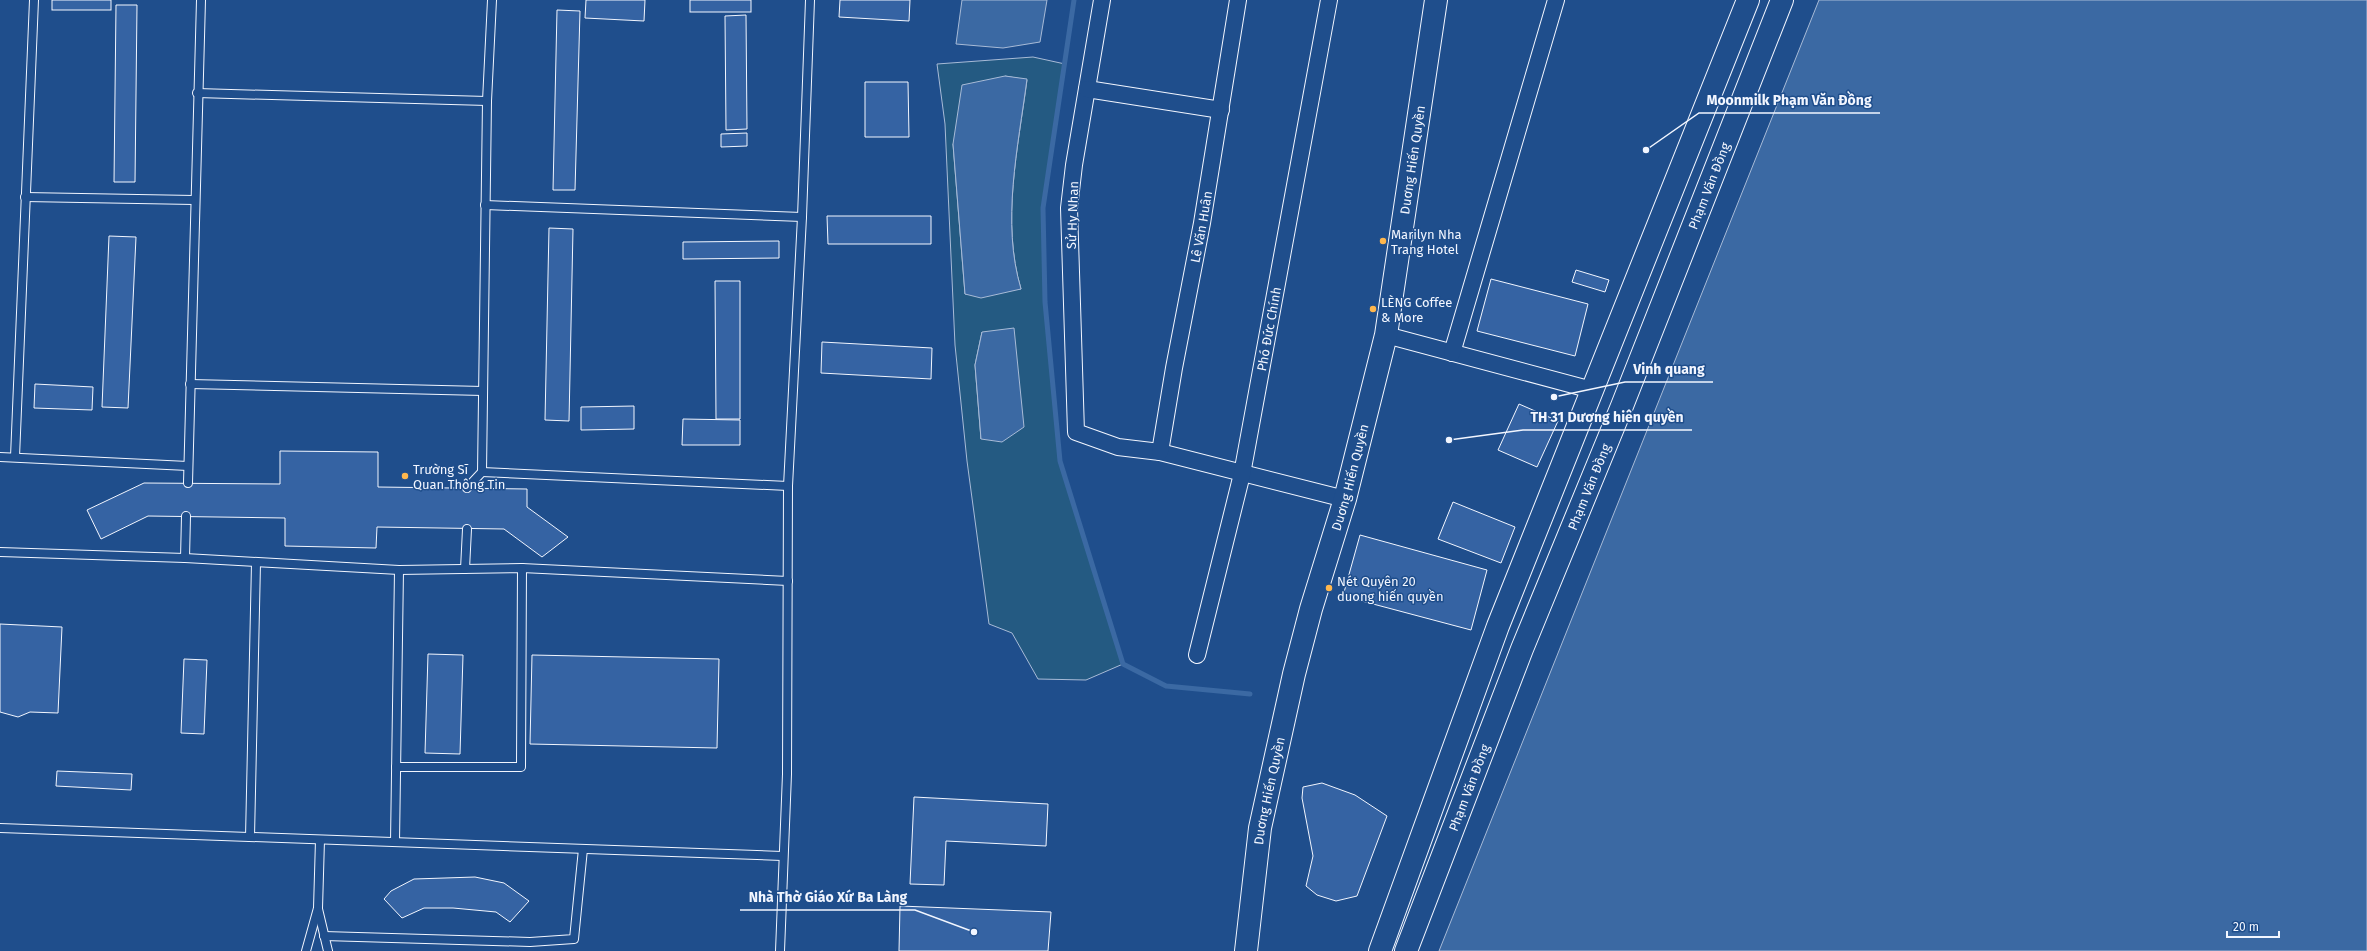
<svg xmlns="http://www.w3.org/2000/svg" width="2367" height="951" font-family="'Fira Sans',sans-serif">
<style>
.green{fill:#245a82;stroke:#a8bbd7;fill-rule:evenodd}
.water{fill:#3b69a3;stroke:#a8bbd7}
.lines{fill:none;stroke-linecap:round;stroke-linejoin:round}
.stream{stroke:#3b69a3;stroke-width:5}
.building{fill:#3563a3;stroke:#f2f6ff}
.lane-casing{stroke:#f2f6ff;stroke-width:10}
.street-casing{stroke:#f2f6ff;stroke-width:18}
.secondary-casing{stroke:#f2f6ff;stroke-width:24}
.primary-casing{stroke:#f2f6ff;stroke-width:24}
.lane{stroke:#1f4e8c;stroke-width:8}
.street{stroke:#1f4e8c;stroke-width:16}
.secondary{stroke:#1f4e8c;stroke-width:22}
.primary{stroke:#1f4e8c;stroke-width:22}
.poi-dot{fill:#ffb74d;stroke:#1f4e8c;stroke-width:1.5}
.labels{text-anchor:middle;stroke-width:3;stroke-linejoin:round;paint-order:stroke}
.street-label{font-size:13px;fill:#f2f6ff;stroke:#1f4e8c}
.poi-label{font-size:13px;fill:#f2f6ff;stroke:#1f4e8c;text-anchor:start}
.leader{fill:none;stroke:#f2f6ff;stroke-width:1.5}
.callout-dot{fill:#f2f6ff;stroke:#1f4e8c;stroke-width:1.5}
.callout-label{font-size:14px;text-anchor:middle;font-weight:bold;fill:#f2f6ff;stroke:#1f4e8c;stroke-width:3;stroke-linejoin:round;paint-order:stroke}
</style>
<rect width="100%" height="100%" fill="#1f4e8c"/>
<path class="green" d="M1033,57l32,7 -22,144 2,94 15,159 63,203 -37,16 -48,-1 -26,-46 -23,-9 -22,-163 -12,-116 -10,-221 -8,-60zM1005,76l22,4c-9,68 -26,142 -6,209l-56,5 -12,-150zM982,332l-1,107 -6,-74z"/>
<g class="water">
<path d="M962,0h85l-7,42 -37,6 -47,-4z"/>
<path d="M1819,0h548v951h-928z"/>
<path d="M1005,76l22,3c-9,69 -26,143 -6,210l-40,9 -16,-4 -12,-150 9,-59z"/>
<path d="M1014,328l10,99 -22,15 -21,-3 -6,-74 7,-33z"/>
</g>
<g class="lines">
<path class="stream" d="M1074,0l-31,208 2,94 15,159 63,203 43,22 84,8"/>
</g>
<g class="building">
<rect x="52" y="0" width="59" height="10"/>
<path d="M586,0h59l-1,21 -59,-3z"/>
<rect x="690" y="0" width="61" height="12"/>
<path d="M840,0h70l-1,21 -70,-4z"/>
<path d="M116,5h21l-2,177h-21z"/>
<path d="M557,10l23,1 -5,179h-22z"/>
<path d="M746,15l1,114 -21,1 -1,-114z"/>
<path d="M865,82h43l1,55h-44z"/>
<path d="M747,133v13l-26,1v-13z"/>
<path d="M827,216h104v28h-103z"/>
<path d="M549,228l24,1 -4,192 -24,-1z"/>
<path d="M109,236l27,1 -8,171 -26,-1z"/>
<path d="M779,241v17l-96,1v-17z"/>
<path d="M1576,270l33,10 -4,12 -33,-10z"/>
<path d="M1491,279l97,25 -13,52 -98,-25z"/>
<path d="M715,281h25v138h-24z"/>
<path d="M822,342l110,6 -1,31 -110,-6z"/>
<path d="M35,384l58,3 -1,23 -58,-2z"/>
<path d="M1519,404l39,17 -21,46 -39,-17z"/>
<path d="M634,406v23l-53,1v-23z"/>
<path d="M683,419l57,1v25h-58z"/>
<path d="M280,451l98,1v35l149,2v18l41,30 -26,20 -38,-28 -127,-2 -1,21 -91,-2v-28l-137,-2 -47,23 -14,-29 57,-27 136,1z"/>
<path d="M1453,502l62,25 -14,36 -63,-24z"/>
<path d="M1360,535l127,35 -16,60 -128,-34z"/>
<path d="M0,624l62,3 -4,86 -28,-1 -12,5 -18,-5z"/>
<path d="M428,654l35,1 -3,99 -35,-1z"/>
<path d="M532,655l187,4 -2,89 -187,-4z"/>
<path d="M184,659l23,1 -3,74 -23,-1z"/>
<path d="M57,771l75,3 -1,16 -75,-4z"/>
<path d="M1322,783l33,12 32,21 -30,80 -21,5 -19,-6 -11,-9 7,-30 -11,-58 1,-11z"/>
<path d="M914,797l134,7 -2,42 -100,-5 -2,44 -34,-1z"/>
<path d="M475,877l29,6 25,18 -19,21 -14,-10 -43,-4h-29l-22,10 -18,-19 7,-8 23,-12z"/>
<path d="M900,906l151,6 -3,39h-149z"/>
</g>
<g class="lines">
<g class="lane-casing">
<g id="lane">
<path d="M197,93l290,8"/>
<path d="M25,197l169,3"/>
<path d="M485,205l317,12"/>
<path d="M190,384l293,7"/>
<path d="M0,457l188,9"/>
<path d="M15,457l19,-457"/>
<path d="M482,472l306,14"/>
<path d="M188,483l13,-483"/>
<path d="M467,488l15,-16 5,-371 5,-101"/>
<path d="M0,552l185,6 214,12 123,-2 266,13"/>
<path d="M185,558l1,-42"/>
<path d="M465,569l2,-40"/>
<path d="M396,767h125l1,-199"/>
<path d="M0,828l782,28"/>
<path d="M250,837l6,-274"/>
<path d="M395,842l4,-272"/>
<path d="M318,909l10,42"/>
<path d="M324,936l206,6 44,-3 9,-90"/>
<path d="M306,951l12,-43 2,-68"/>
<path d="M780,951l7,-177 1,-288 14,-269 8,-217"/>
</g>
</g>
<g class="street-casing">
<g id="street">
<path d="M1102,0l-28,165 -5,43 7,224 42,15 42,5 185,47"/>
<path d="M1087,89l134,21"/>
<path d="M1386,335l206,55"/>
<path d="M1452,353l104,-353"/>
<path id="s1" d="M1160,452l14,-84 28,-145 36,-223"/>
<path id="s2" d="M1197,655l45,-181 87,-474"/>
</g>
</g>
<g class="secondary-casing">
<g id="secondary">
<path id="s3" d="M1246,951l14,-123 34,-154 17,-65 34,-110 41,-164 50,-335"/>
</g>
</g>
<g class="primary-casing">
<g id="primary">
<path d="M1380,951l118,-325 250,-626"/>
<path id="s4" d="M1406,951l116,-302 100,-243 160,-406"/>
</g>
</g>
<use href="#lane" class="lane"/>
<use href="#street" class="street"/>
<use href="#secondary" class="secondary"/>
<use href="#primary" class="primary"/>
</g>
<g class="poi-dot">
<circle cx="1383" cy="241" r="4"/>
<circle cx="1373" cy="309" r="4"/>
<circle cx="405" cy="476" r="4"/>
<circle cx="1329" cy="588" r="4"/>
</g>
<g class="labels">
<g class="street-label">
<text dy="5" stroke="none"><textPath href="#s3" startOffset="810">Duơng Hiến Quyền</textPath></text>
<text dy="5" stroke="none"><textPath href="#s4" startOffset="823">Phạm Văn Đồng</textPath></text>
<text transform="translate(1072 215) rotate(-88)" y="5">Sử Hy Nhan</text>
<text dy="5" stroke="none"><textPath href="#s1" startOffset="229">Lê Văn Huân</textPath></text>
<text dy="5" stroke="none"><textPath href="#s2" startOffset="334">Phó Đức Chính</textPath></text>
<text dy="5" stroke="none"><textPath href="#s3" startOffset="486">Duơng Hiến Quyền</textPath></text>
<text dy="5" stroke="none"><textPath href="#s4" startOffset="499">Phạm Văn Đồng</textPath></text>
<text dy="5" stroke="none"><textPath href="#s4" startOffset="175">Phạm Văn Đồng</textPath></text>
<text dy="5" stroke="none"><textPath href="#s3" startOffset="162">Duơng Hiến Quyền</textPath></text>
</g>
<g class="poi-label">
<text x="1391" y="239">Marilyn Nha<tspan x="1391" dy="15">Trang Hotel</tspan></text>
<text x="1381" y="307">LÈNG Coffee<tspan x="1381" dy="15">&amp; More</tspan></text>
<text x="413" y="474">Trường Sĩ<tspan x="413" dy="15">Quan Thông Tin</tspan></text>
<text x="1337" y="586">Nét Quyên 20<tspan x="1337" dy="15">duong hiến quyền</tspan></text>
</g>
</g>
<path class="leader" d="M1646 150L1699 113H1880M1554 397L1625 382H1713M1449 440L1523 430H1692M974 932L915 910H740"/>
<g class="callout-dot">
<circle cx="1646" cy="150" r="4"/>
<circle cx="1554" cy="397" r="4"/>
<circle cx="1449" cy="440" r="4"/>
<circle cx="974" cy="932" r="4"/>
</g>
<g class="callout-label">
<text x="1789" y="105">Moonmilk Phạm Văn Đồng</text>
<text x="1669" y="374">Vinh quang</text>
<text x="1607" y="422">TH 31 Dương hiên quyền</text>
<text x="828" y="902">Nhà Thờ Giáo Xứ Ba Làng</text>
</g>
<path d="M2227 931v6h52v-6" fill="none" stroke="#f2f6ff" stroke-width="2"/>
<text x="2233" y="931" font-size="12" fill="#f2f6ff" stroke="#1f4e8c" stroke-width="3" paint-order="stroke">20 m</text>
</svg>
